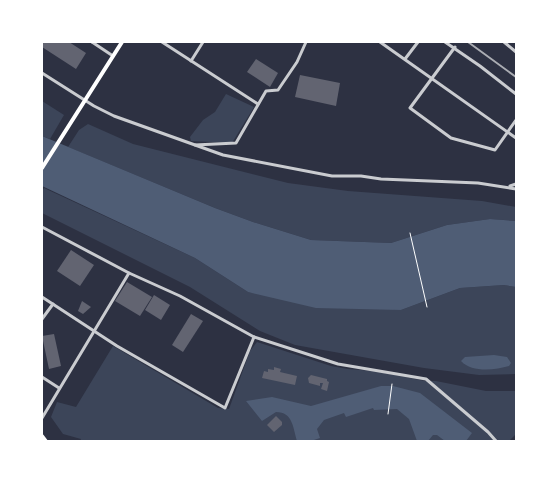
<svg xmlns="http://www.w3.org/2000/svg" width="558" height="483" font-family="Quicksand,sans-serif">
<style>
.green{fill:#3c4559}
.water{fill:#4f5d75}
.building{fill:#626471}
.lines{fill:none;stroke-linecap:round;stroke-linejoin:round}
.path{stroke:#fff;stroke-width:1}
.minor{stroke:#caccd0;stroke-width:3}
.secondary{stroke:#fff;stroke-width:4}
.trunk{stroke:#fff;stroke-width:5}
.rail{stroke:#abadb3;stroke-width:2}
</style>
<rect width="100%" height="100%" fill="#2d3142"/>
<g class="green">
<path d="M226,94l28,13 -22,36 -41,-2 -1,-4 13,-17 12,-8z"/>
<path d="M42,101l22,14 -14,24 -8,-3z"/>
<path d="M88,124l45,20 155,39 60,8 134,10 34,6v14l-26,-2 -43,6 -56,18 -80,-3 -58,-18 -38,-14 -147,-61 11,-17z"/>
<path d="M44,188l151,70 53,34 153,18 59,-22 44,-3 12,2v87l-37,1 -55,-7 -129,-23 -35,-14 -70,-44 -148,-74v-22z"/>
<path d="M257,342l74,24 17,3 26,2 51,10h11l50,10h30v43l-7,7h-429l1,-2 -18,-5 -12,-17 6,-15 19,5 37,-61 105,62 11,1 21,-58z"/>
</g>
<g class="water">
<path d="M42,136l173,72 38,14 58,18 80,3 56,-18 43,-6 26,2v66l-12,-2 -44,3 -59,22 -85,-2 -68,-16 -53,-34 -153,-72z"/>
<path d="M494,355l13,2 4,6 -2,3c-14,4 -37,7 -48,-5l4,-4z"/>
<path d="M381,386h12l27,7 52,40 -6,8h-21l-8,-6h-4l-5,6h-11l-8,-22 -12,-10 -23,1 -1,-2 -27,9 -2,-4 -20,7 -7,9 3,9 -9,3h-14c-4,-13 -4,-29 -21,-29l-14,9 -16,-20 26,-4 39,9z"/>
</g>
<g class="building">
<path d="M42,42h27l17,11 -10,16 -34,-22z"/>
<path d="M256,59l22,14 -8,14 -23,-15z"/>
<path d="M300,75l40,8 -4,23 -41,-9z"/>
<path d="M71,250l23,15 -14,21 -23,-15z"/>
<path d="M127,282l25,15 -12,19 -25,-15z"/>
<path d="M154,295l16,10 -9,15 -16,-10z"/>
<path d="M82,301l9,6 -8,7 -5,-3z"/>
<path d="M191,314l12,7 -20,31 -11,-7z"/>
<path d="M54,334l7,32 -12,3 -7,-33z"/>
<path d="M274,367l7,2 -1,3 17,4 -2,9 -33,-7 2,-7 4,1v-3l6,1z"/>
<path d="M311,375l16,4v2l2,1 -2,9 -6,-2 2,-6h-3v3l-11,-3 -1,-5z"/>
<path d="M276,416l6,6v3l-8,7 -7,-7z"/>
</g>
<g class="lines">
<g class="path">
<path d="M410,233l17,74"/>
<path d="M388,414l4,-30"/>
</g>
<g class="minor">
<path d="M92,42l21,14"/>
<path d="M162,42l96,62"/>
<path d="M380,42l136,96"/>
<path d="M445,42l35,24 36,28"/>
<path d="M504,42l12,10"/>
<path d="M455,47l-45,61 41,30 44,12 21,-30"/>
<path d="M405,59l13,-17"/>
<path d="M191,61l12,-19"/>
<path d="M42,73l52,33 20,10 109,39 109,21h29l20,3 97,4 38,6"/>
<path d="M195,145l41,-2 30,-52 12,-1 19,-28 9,-20"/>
<path d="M510,186l6,-2"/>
<path d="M42,227l87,46 51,23 74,41 84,27 88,15 62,53 8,9"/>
<path d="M42,297l75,49 108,62 29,-71"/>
<path d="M42,319l11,-15"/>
<path d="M42,377l17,11"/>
<path d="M42,418l87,-145"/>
</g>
<path class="secondary" d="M42,168l80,-126"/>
<path class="trunk" d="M42,437l3,4"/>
<path class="rail" d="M468,42l48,35"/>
</g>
<rect width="558" height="483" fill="none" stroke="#ffffff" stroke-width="86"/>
</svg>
